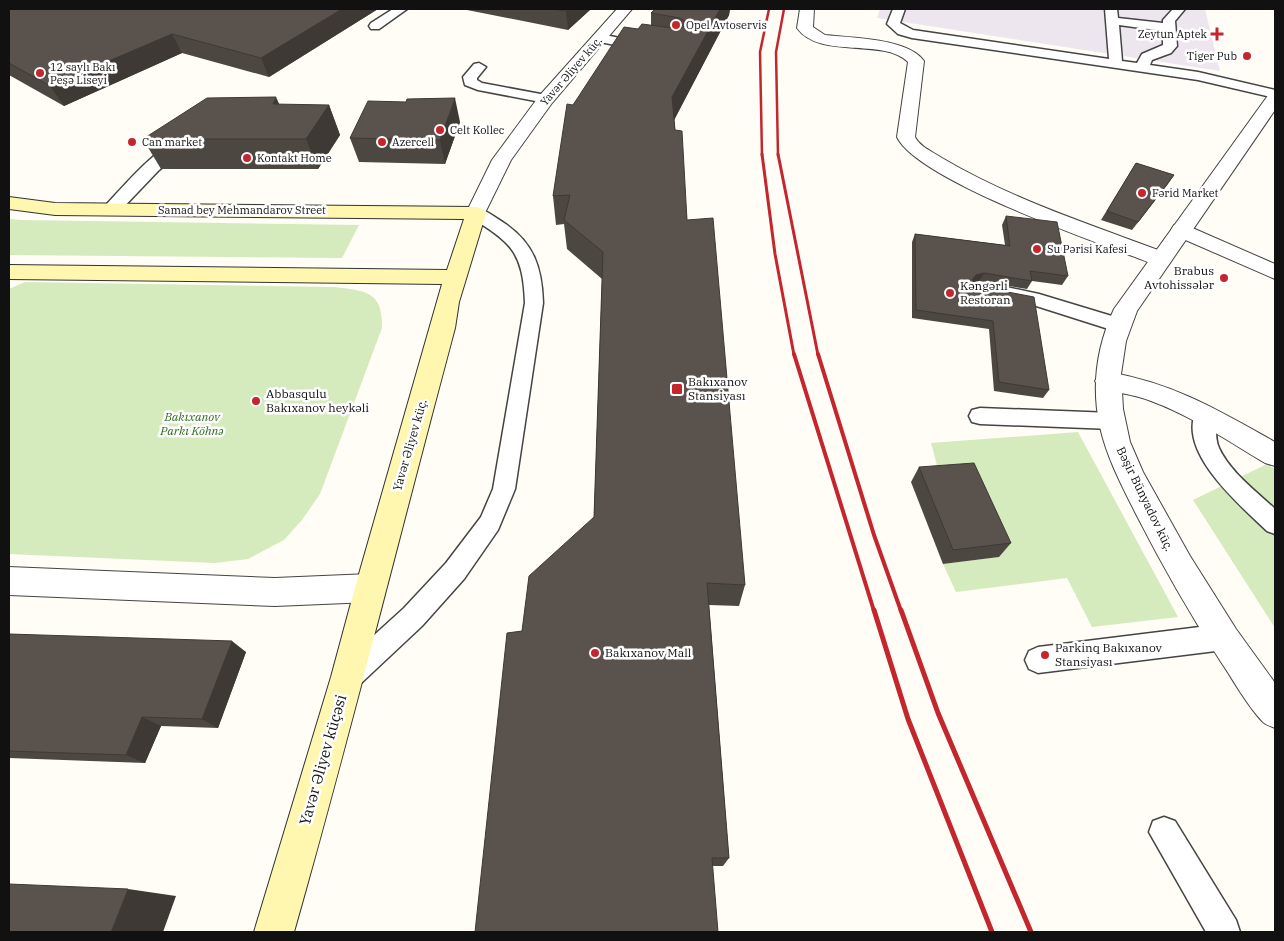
<svg xmlns="http://www.w3.org/2000/svg" width="1284" height="941" font-family="'IBM Plex Serif',serif">
<style>
.industrial{fill:#eee6ef}
.green{fill:#d5ebbd}
.lines{fill:none;stroke-linecap:round;stroke-linejoin:round}
.service-casing{stroke:#444;stroke-width:3}
.minor-casing{stroke:#444;stroke-width:2}
.tertiary-casing{stroke:#444;stroke-width:2}
.secondary-casing{stroke:#333;stroke-width:2}
.service{fill:#fff;fill-rule:evenodd}
.minor{fill:#fff;fill-rule:evenodd}
.tertiary{fill:#fff;fill-rule:evenodd}
.secondary{fill:#fff6b0;fill-rule:evenodd}
.rail-far3{stroke:#c4262e;stroke-width:2.5}
.rail-far2{stroke:#c4262e;stroke-width:3}
.rail-far1{stroke:#c4262e;stroke-width:4}
.rail{stroke:#c4262e;stroke-width:5}
.wall{fill:#4d4742}
.shaded-wall{fill:#3f3936}
.building{fill:#5a524d;stroke:#3f3936}
.poi-dot{fill:#c4262e;stroke:#fff;stroke-width:2}
.labels{text-anchor:middle;stroke-width:5;stroke-linejoin:round;paint-order:stroke}
.far-poi-label{font-size:11px;fill:#111;stroke:#fff;text-anchor:start}
.far-street-label{font-size:11px;fill:#111;stroke:#fff}
.poi-label{font-size:12px;fill:#111;stroke:#fff;text-anchor:start}
.park-label{font-size:12px;font-style:italic;fill:#2f6b1f;stroke:#fff}
.street-label{font-size:12px;fill:#111;stroke:#fff}
.near-street-label{font-size:15px;fill:#111;stroke:#fff}
</style>
<rect width="100%" height="100%" fill="#fffdf5"/>
<path class="industrial" d="M880,9h325l15,62 -343,-53z"/>
<g class="green">
<path d="M9,219l12,1 338,5 -17,33 -333,-3z"/>
<path d="M25,282l309,5c32,4 49,4 48,41l-62,166 -18,26 -18,20 -36,19 -33,4 -206,-9v-265z"/>
<path d="M1078,432l100,185 -86,10 -25,-49 -111,14 -13,-28 55,-7 -57,-77 -10,-37z"/>
<path d="M1267,464l8,5v159l-82,-128z"/>
</g>
<g class="lines">
<g class="service-casing">
<g id="service">
<path d="M393,9h14l-28,20h-8l-2,-3 2,-3z"/>
<path d="M893,9h12l-5,14 13,7 196,29 -4,-50h12l1,9 45,5v-3l10,-11h12l-10,12 2,25 -6,7 -19,7 -2,5 48,7 77,18v8l-77,-18 -286,-42 -14,-4 -11,-10zM1119,25l44,6v14l-21,9 -5,9 -15,-2z"/>
<path d="M600,34l50,10 2,3 -7,4 -50,-10 -1,-3z"/>
<path d="M479,63l7,4 -9,11v2l5,3 64,12 5,1 2,3 -2,3 -5,1 -68,-13 -13,-5 -2,-8 11,-13z"/>
<path d="M181,140l5,2 3,3 -3,3 -27,22 -41,43h-12l-2,-4 2,-4c17,-18 51,-59 75,-65z"/>
<path d="M476,208c10,2 19,9 28,15 30,20 38,45 39,80l-28,186 -17,41 -34,49 -42,47 -64,60 -10,4 -10,-4 -4,-9 4,-9 66,-60 42,-45 35,-46 12,-28 32,-186c-2,-51 -13,-60 -55,-86l-2,-4 2,-4z"/>
<path d="M1006,287l33,7 86,26 3,5 -3,5 -7,2 -88,-28 -31,-7 -2,-4 2,-4z"/>
<path d="M1205,407l8,2c6,12 0,26 6,39 11,24 37,43 56,61v25l-8,-3c-27,-26 -92,-80 -70,-122z"/>
<path d="M980,408l132,5 8,2 3,6 -3,6 -8,2 -132,-5 -8,-2 -3,-6 3,-6z"/>
<path d="M1224,624l9,4 4,9 -4,9 -9,4 -186,23 -9,-4 -4,-9 4,-9 9,-4z"/>
<path d="M1164,817l11,4 61,99 4,12h-34l-57,-100 4,-11z"/>
</g>
</g>
<g class="minor-casing">
<g id="minor">
<path d="M800,9h14l-1,18 12,8c27,3 83,3 99,26l-9,76c5,10 18,15 27,21 71,42 150,67 227,96l3,5 -3,5 -8,2 -8,-2c-51,-20 -235,-83 -256,-127l11,-75c-25,-25 -88,-2 -111,-34z"/>
<path d="M1181,223l94,41v15l-101,-44 -3,-5 3,-5z"/>
<path d="M1108,372c65,11 110,38 167,70v24l-10,-3c-37,-22 -73,-47 -114,-62 -17,-7 -35,-8 -52,-13l-4,-7 4,-7z"/>
</g>
</g>
<g class="tertiary-casing">
<g id="tertiary">
<path d="M617,9h15l-80,94 -41,57 -28,57 -7,2 -7,-2 -3,-4 26,-53 48,-65z"/>
<path d="M1275,93v17l-138,201 -11,30 -5,33 2,35 7,33 13,30 47,84 46,73 39,54v45c-4,-2 -10,-3 -13,-7 -16,-17 -28,-40 -41,-59 -31,-48 -59,-97 -85,-148 -14,-28 -29,-56 -36,-87 -9,-41 -3,-81 14,-118l155,-215z"/>
<path d="M9,567l266,11 95,-4 11,4 4,10 -4,10 -11,4 -95,4 -266,-11z"/>
</g>
</g>
<g class="secondary-casing">
<path id="secondary" d="M9,197l46,6 421,4 7,2 3,4 -27,89 -4,26c-54,201 -104,404 -161,604h-40l77,-255 24,-89 87,-304 -433,-5v-14l438,5 17,-51 -409,-4 -46,-6z"/>
</g>
<use href="#service" class="service"/>
<use href="#minor" class="minor"/>
<use href="#tertiary" class="tertiary"/>
<use href="#secondary" class="secondary"/>
<g class="rail-far3">
<path d="M762,156l-2,-104 9,-43"/>
<path d="M778,156l-2,-104 8,-43"/>
</g>
<g class="rail-far2">
<path d="M762,154l13,100 19,101"/>
<path d="M778,154l40,201"/>
</g>
<g class="rail-far1">
<path d="M794,354l80,257"/>
<path d="M818,354l56,181 27,76"/>
</g>
<g class="rail">
<path d="M874,610l34,109 84,213"/>
<path d="M901,610l37,103 93,219"/>
</g>
</g>
<g class="wall">
<path d="M9,9h369l-109,68 -87,-24 -118,53 -55,-31z"/>
<path d="M462,9h129l-23,21z"/>
<path d="M655,9h75l-1,6 -55,105 13,100 58,365 -6,21 -30,-1 20,253 -6,8h-10l-191,-235 72,-114 8,-238 -35,-30 -3,-25 -8,1 -3,-29 20,-91 65,-76 13,-3v-13z"/>
<path d="M406,102l54,20 -15,42 -86,-2 -9,-24z"/>
<path d="M329,105l11,30 -22,34h-157l-18,-30z"/>
<path d="M1136,163l38,12 -42,55 -31,-10z"/>
<path d="M1006,216l62,60 -6,9 -30,-4 -5,8 -48,-8 -5,2 75,107 -6,8 -49,-7 -5,-62 -77,-11v-76l3,-8 90,11 -3,-20z"/>
<path d="M919,467l92,76 -12,14 -56,7 -32,-82z"/>
<path d="M9,634l237,18 -28,76 -57,-2 -16,37 -136,-5z"/>
</g>
<g class="shaded-wall">
<path d="M342,9h36l-109,68 -8,-19z"/>
<path d="M569,9h22l-23,21 -2,-19z"/>
<path d="M719,9h11l-1,6 -58,111 1,-29z"/>
<path d="M172,34l10,19 -118,53 -14,-20z"/>
<path d="M276,97l13,29 -16,-22z"/>
<path d="M455,98l5,24 -15,42 -5,-24z"/>
<path d="M329,105l11,30 -22,34 -12,-30z"/>
<path d="M1174,175l-6,9 -36,46 6,-8z"/>
<path d="M984,273l-5,8 -8,2 1,-3 4,-5z"/>
<path d="M232,641l14,11 -28,76 -16,-9z"/>
<path d="M142,717l19,9 -16,37 -19,-8z"/>
<path d="M128,889l48,7 -13,36h-52z"/>
</g>
<g class="building">
<path d="M9,9h333l-81,49 -89,-24 -122,52 -41,-23z"/>
<path d="M552,9h17l-3,2z"/>
<path d="M655,9h65l-48,88 3,33 7,1 5,89 26,-2 32,367 -38,-2 22,275h-17l6,74h-243l32,-299 15,-2 7,-55 65,-59 9,-265 -39,-32 6,-25 -17,1 14,-92 6,1 51,-78 14,2 4,-5 38,5 9,-5 -9,-6 -29,-5z"/>
<path d="M276,97l-3,7 56,1 -23,34h-163l64,-41z"/>
<path d="M455,98l-15,42 -90,-2 18,-37 38,1 1,-3z"/>
<path d="M1136,163l38,12 -36,47 -31,-11z"/>
<path d="M1006,216l51,6 11,54 -38,-5 2,10 -48,-8 -8,2 -4,5 4,6 58,11 15,93 -50,-8 -6,-61 -77,-11 -1,-76 95,12z"/>
<path d="M974,463l37,80 -58,7 -34,-83z"/>
<path d="M9,634l223,7 -30,78 -60,-2 -16,38 -117,-4z"/>
<path d="M9,884l119,5 -17,43h-102z"/>
</g>
<g class="poi-dot">
<circle cx="676" cy="25" r="5"/>
<path d="M1214.5 26.5h5v5h5v5h-5v5h-5v-5h-5v-5h5z"/>
<circle cx="1247" cy="56" r="5"/>
<circle cx="40" cy="73" r="5"/>
<circle cx="440" cy="130" r="5"/>
<circle cx="132" cy="142" r="5"/>
<circle cx="382" cy="142" r="5"/>
<circle cx="247" cy="158" r="5"/>
<circle cx="1142" cy="193" r="5"/>
<circle cx="1037" cy="249" r="5"/>
<circle cx="1224" cy="278" r="5"/>
<circle cx="950" cy="293" r="5"/>
<rect x="671" y="383" width="12" height="12" rx="2.5"/>
<circle cx="256" cy="401" r="5"/>
<circle cx="595" cy="653" r="5"/>
<circle cx="1045" cy="655" r="5"/>
</g>
<g class="labels">
<g class="far-poi-label">
<text x="686" y="29">Opel Avtoservis</text>
<text x="1207" y="38" text-anchor="end">Zeytun Aptek</text>
<text x="1237" y="60" text-anchor="end">Tiger Pub</text>
<text x="50" y="71">12 saylı Bakı<tspan x="50" dy="13">Peşə Liseyi</tspan></text>
<text x="450" y="134">Celt Kollec</text>
<text x="142" y="146">Can market</text>
<text x="392" y="146">Azercell</text>
<text x="257" y="162">Kontakt Home</text>
<text x="1152" y="197">Fərid Market</text>
<text x="1047" y="253">Su Pərisi Kafesi</text>
</g>
<g class="far-street-label">
<text transform="translate(571 71) rotate(-49)" y="4">Yavər Əliyev küç.</text>
<text x="242" y="214">Samad bey Mehmandarov Street</text>
</g>
<g class="poi-label">
<text x="1214" y="275" text-anchor="end">Brabus<tspan x="1214" dy="14">Avtohissələr</tspan></text>
<text x="960" y="290">Kəngərli<tspan x="960" dy="14">Restoran</tspan></text>
<text x="688" y="386">Bakıxanov<tspan x="688" dy="14">Stansiyası</tspan></text>
<text x="266" y="398">Abbasqulu<tspan x="266" dy="14">Bakıxanov heykəli</tspan></text>
<text x="1055" y="652">Parkinq Bakıxanov<tspan x="1055" dy="14">Stansiyası</tspan></text>
<text x="605" y="657">Bakıxanov Mall</text>
</g>
<g class="park-label">
<text x="192" y="421">Bakıxanov<tspan x="192" dy="14">Parkı Köhnə</tspan></text>
</g>
<g class="street-label">
<text transform="translate(410 445) rotate(-74)" y="4">Yavər Əliyev küç.</text>
<text transform="translate(1145 499) rotate(64)" y="4">Bəşir Bünyadov küç.</text>
</g>
<g class="near-street-label">
<text transform="translate(323 760) rotate(-74)" y="5">Yavər Əliyev küçəsi</text>
</g>
</g>
<rect width="1284" height="941" fill="none" stroke="#111111" stroke-width="20"/>
</svg>
